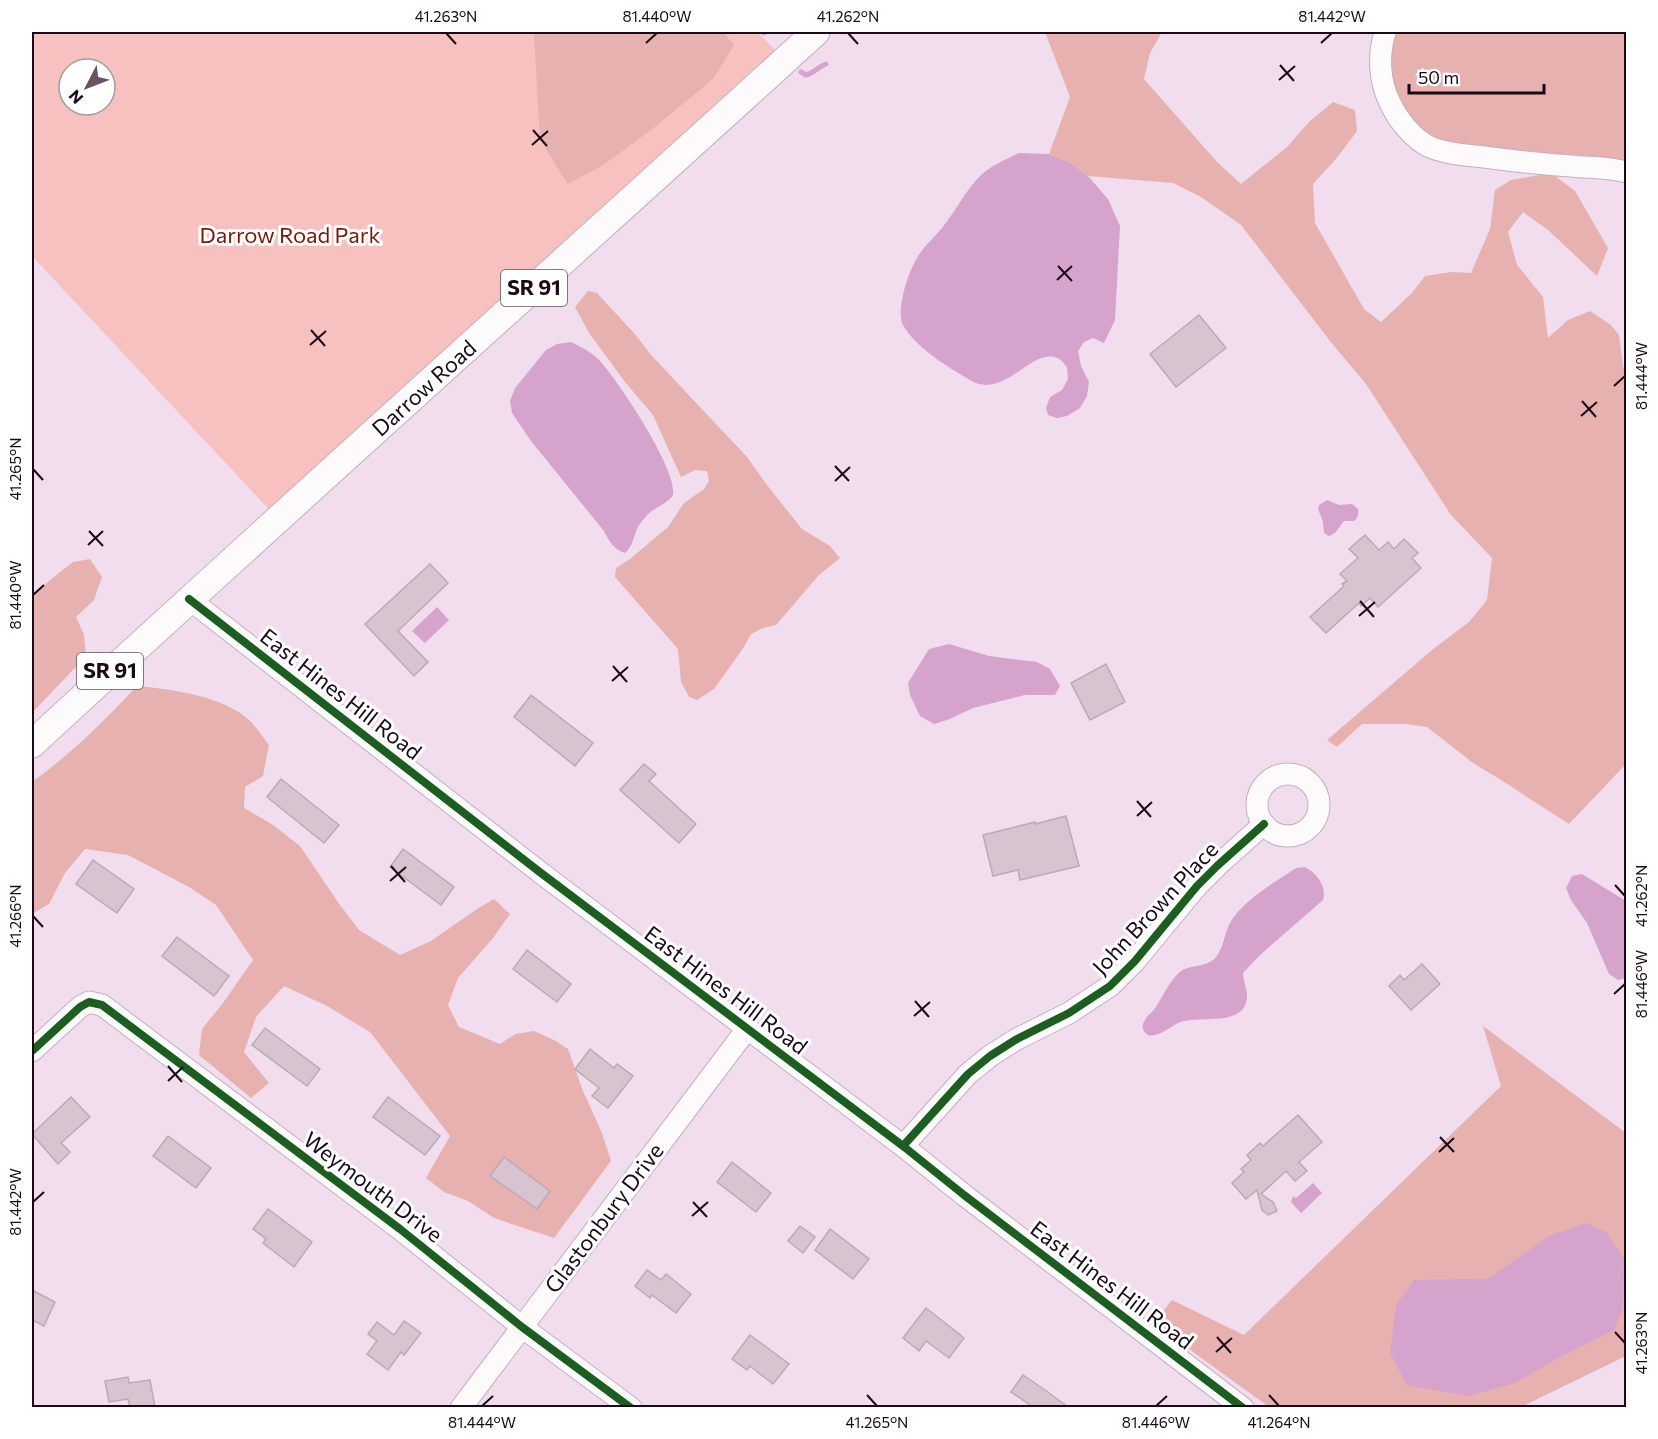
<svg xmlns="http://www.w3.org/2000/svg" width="1658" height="1439" font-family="Commissioner,sans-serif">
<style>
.green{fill:#f7c1bf;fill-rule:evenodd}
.forest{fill:#e7b1af}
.water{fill:#d5a3cc}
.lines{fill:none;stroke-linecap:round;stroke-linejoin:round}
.stream{stroke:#d5a3cc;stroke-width:5}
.building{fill:#d8c4d0;stroke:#bca9b4;stroke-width:1.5}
.minor-casing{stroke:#c2b0be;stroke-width:23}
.major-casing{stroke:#c2b0be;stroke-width:29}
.minor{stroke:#fdfafc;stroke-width:21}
.major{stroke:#fdfafc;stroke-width:27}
.cycleway-casing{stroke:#fff;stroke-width:11}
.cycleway{stroke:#1b5e20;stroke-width:8}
.ticks{fill:none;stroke:#1a0a17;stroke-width:2}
.labels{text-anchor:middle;stroke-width:6;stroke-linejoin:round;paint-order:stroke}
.shield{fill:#fff;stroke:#5f545d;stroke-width:1.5}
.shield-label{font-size:21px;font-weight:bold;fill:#1a0a17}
.park-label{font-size:22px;fill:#7a1a06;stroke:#fff}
.street-label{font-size:22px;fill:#1a0a17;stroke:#fff}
.neatline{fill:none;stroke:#1a0a17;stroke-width:2}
.ticks-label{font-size:15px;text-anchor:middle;fill:#1a0a17}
</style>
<rect width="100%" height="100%" fill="#f2ddee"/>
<path class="green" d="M32,32h726l26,28 -506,459 -246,-263zM69,69h36v36h-36z"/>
<g class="forest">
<path d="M534,32h189l11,13 -21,34 -62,51 -49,36 -34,18 -28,-44z"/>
<path d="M1045,32h117l-12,21 -6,26 74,84 23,21 46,-37 22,-25 24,-20 22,8 2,21 -21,28 -23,25 2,39 49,86 17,13 31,-29 13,-17 26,-4 20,1 19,-44 5,-39 16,-10 40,-7 24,18 33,57 -11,28 -49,-46 -25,-18 -15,20 9,33 26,32 5,41 20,-18 22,-9 21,14 8,10 4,32 3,2v395l-57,60 -68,-44 -28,-17 -46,-36 -21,-3h-44l-25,23 -10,-7 105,-90 37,-28 18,-22 5,-42 -41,-43 -85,-131 -36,-43 -89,-116 -40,-28 -28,-14 -85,-7 -19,-14 -20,-8 21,-57z"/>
<path d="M1396,32h230v132l-187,-21 -30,-24 -18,-27 -4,-27z"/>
<path d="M588,291l9,2 37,40 18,23 95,101 20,28 35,44 28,17 10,12 -21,17 -43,50 -13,3 -12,6 -7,13 -30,42 -17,11 -8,-3 -8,-15 -3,-33 -63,-72 1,-9 14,-9 38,-32 16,-24 20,-14 5,-8 -2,-10 -12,-1 -14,7 -28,-62 -28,-33 -36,-49 -14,-26z"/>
<path d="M90,559l12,18 -8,23 -18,17 8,18 2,21 -54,57v-116l18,-17 23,-18z"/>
<path d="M137,686c34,3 85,10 111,33 8,7 14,17 21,26l-6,31 -18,11 -1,21 29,17 27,21 40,59 19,25 41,25 31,-14 46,-32 17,-10 16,15 -17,24 -35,40 -10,27 11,22 41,17 15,-10 19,-3 20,9 14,9 15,42 19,42 9,28 -57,77 -60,-20 -26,-17 -24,-9 -18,-14 24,-42 -80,-104 -43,-26 -43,-20 -28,31 -12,35 25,31 -18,15 -52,-43 3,-26 21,-26 30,-43 -37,-55 -27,-18 -61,-32 -43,-6 -20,24 -16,31 -17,10v-132c39,-28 72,-61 105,-96z"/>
<path d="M1483,1026l143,107v223l-105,51h-252l-116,-84 19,-23 72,35 257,-249z"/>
</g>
<g class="water">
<path d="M1019,153l30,1 20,8 19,14 20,23 12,27 -5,94 -11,23 -11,-5 -9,4 -6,9 3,15 8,16 -2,14 -7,12 -13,8 -10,2 -9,-3 -2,-7 4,-11 12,-7 6,-11 -1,-12c-2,-2 -6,-8 -10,-9 -26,-11 -53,43 -87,22 -22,-13 -54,-32 -67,-55 -8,-15 7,-60 18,-73 7,-10 17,-18 24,-28 14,-18 24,-40 42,-54 10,-7 22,-12 32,-17z"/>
<path d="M571,342c10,5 19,9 27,17 18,18 80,111 75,136 -2,6 -20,14 -25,19 -4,5 -9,10 -11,15 -4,9 -4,17 -12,24 -11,-3 -16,-12 -21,-22l-73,-90 -19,-28 -2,-12 5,-13 31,-38 11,-6z"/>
<path d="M1327,500l12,5 13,-1 6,5c1,5 0,9 -4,12h-10l-9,12 -6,3 -5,-3 -1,-11 -5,-13 1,-4z"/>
<path d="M437,607l12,13 -24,23 -13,-12z"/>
<path d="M949,644l40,12 48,6 13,7 10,17 -5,9h-30l-52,13 -23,11 -16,5 -14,-8 -10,-21 -2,-12 21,-34z"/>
<path d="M1305,867c12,6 22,20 18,33l-63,55 -17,18c0,8 4,15 4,23 -1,33 -49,18 -69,27 -8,4 -29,22 -35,6 -1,-3 0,-6 2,-9 2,-5 8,-8 11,-13 7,-11 16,-31 27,-37 11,-6 23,-2 33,-13 8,-10 8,-23 14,-34 12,-22 45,-41 66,-55z"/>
<path d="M1582,874l44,27v77l-8,2 -9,-6 -22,-51 -16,-23 -5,-12 6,-12z"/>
<path d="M1313,1183l9,10 -21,20 -10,-11 2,-6 3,2z"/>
<path d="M1587,1223l19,9 18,27 -1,48 -9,23 -56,28 -43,25 -47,13 -61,-11 -17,-32 6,-48 18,-25 73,-1 64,-44z"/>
</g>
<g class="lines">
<g class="stream">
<path d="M763,32l1,1"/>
<path d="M801,72l5,3c8,-2 12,-8 20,-11"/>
</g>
</g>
<g class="building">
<path d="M1199,315l27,33 -50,39 -26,-33z"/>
<path d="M1365,535l14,15 9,-8 6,7 10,-10 14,14 -6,5 9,10 -43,39 -8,-9 -9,8 -2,-3 -33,30 -16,-16 34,-31 -2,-2 5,-3 -7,-7 18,-16 -9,-9z"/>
<path d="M430,564l18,19 -50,48 30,31 -14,14 -49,-52z"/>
<path d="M1106,664l19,38 -35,18 -19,-37z"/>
<path d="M531,695l62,48 -18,23 -61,-49z"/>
<path d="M644,764l12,10 -7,7 47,43 -17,19 -59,-53z"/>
<path d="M281,779l58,46 -15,18 -57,-46z"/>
<path d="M1066,816l13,50 -59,14 -2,-10 -25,6 -10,-41 52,-13v2z"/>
<path d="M403,849l51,38 -13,18 -51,-38z"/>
<path d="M93,860l41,29 -17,24 -41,-29z"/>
<path d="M177,937l52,39 -15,20 -52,-40z"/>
<path d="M527,950l44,34 -14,18 -44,-33z"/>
<path d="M1422,964l18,20 -29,26 -22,-24 11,-11 4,5z"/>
<path d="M265,1028l55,41 -13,17 -55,-41z"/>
<path d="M590,1049l24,19 3,-4 16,12 -25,32 -16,-12 7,-8 -24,-19z"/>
<path d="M71,1097l19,20 -29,26 9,9 -12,12 -26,-30z"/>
<path d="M388,1097l52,39 -15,19 -52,-38z"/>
<path d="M1298,1115l24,27 -23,20 8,9 -12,10 -9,-10 -25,23 12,8 4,9 -9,4 -6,-5 -5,-20 -11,9 -14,-16 12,-11 -3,-3 10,-9 -4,-5 13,-12 3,3z"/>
<path d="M168,1136l43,32 -15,20 -43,-32z"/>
<path d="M504,1157l46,34 -13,18 -47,-33z"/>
<path d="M732,1162l39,31 -15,19 -39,-30z"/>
<path d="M268,1209l44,33 -18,25 -31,-24 3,-4 -13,-10z"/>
<path d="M800,1226l15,11 -12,16 -15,-12z"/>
<path d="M830,1229l39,30 -16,20 -38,-29z"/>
<path d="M647,1270l14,10 5,-6 25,20 -15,19 -24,-18 -2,3 -15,-12z"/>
<path d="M32,1290l23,12 -11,24 -12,-6z"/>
<path d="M926,1308l38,30 -15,20 -23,-17 -7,10 -16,-13z"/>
<path d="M404,1321l17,12 -17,22 -3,-3 -13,18 -21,-16 10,-13 -9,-7 9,-12 17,13z"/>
<path d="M750,1335l39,29 -16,20 -23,-18 -3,4 -15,-11z"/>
<path d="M1023,1375l22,15 23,17h-35l-22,-15z"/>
<path d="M128,1377l1,6 21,-3 5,27h-25l-2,-8 -19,3 -4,-21z"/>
</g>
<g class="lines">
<g class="minor-casing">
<g id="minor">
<path d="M1385,32c-7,23 -6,49 5,71 8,17 23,36 40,44 16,7 37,8 54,10 29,4 58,7 87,9 18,2 38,1 55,6"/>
<path d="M189,599l352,274 362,273 61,49 279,213"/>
<circle cx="1288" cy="805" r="31"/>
<path d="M32,1051l48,-44 9,-5 13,3 298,224 122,98 109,81"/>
<path d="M903,1146l65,-72 22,-18 27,-17 52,-26 41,-27 25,-25 62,-75 20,-20 47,-42"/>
<path d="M461,1408l286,-379"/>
</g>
</g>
<g class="major-casing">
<path id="major" d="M32,744c259,-239 523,-474 784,-712"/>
</g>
<use href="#minor" class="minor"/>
<use href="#major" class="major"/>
<g class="cycleway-casing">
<g id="cycleway">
<path d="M189,599l352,274 362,273 61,49 279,213"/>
<path d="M32,1051l48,-44 9,-5 13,3 298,224 122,98 109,81"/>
<path d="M903,1146l65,-72 22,-18 27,-17 52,-26 41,-27 25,-25 62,-75 20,-20 47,-42"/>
</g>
</g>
<use href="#cycleway" class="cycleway"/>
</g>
<path class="ticks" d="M446,33l10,11M848,33l10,11M646,43l11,-10M1321,43l11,-10M1280,65l14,16M1279,80l16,-14M533,130l14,16M532,145l16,-14M1058,266l14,15M1057,280l15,-14M311,330l14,16M310,345l16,-14M1614,386l11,-10M1582,401l14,16M1581,416l16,-14M835,466l14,15M33,469l10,11M835,481l15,-14M89,531l14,15M88,545l15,-14M33,595l11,-10M1360,601l14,16M1359,616l16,-14M613,666l14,16M612,681l16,-14M1137,801l14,16M1137,816l15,-14M391,866l14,16M390,881l16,-14M1615,885l10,11M33,916l10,11M1614,994l11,-10M915,1001l14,16M914,1016l16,-14M168,1066l14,16M168,1081l15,-14M1440,1137l14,15M1439,1152l15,-14M33,1202l11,-10M693,1202l14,15M692,1216l16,-14M1615,1332l10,11M1217,1337l14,16M1216,1352l16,-14M867,1395l10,11M1269,1395l10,11M482,1406l11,-10M1156,1406l11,-10"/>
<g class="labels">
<g class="shield">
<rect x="501" y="270" width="66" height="36" rx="4.5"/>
<rect x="77" y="653" width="66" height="36" rx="4.5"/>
</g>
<g class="shield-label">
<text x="534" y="295">SR 91</text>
<text x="110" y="678">SR 91</text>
</g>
<g class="park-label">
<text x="290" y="243">Darrow Road Park</text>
</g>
<g class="street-label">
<text transform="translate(424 388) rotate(-42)" y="8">Darrow Road</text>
<text transform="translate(341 694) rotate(38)" y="8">East Hines Hill Road</text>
<text transform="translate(1155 908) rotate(-47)" y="8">John Brown Place</text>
<text transform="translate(726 990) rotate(37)" y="8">East Hines Hill Road</text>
<text transform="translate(373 1187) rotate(37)" y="8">Weymouth Drive</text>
<text transform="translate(604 1218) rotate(-53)" y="8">Glastonbury Drive</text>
<text transform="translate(1112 1285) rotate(37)" y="8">East Hines Hill Road</text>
</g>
</g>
<rect width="1658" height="1439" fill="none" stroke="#ffffff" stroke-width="66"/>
<g transform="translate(87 87) rotate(228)"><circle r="28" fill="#ffffff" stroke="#a39da2" stroke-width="1.5"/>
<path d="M0-4.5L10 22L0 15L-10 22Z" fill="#665462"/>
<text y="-9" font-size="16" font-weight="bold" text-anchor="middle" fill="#1a0a17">N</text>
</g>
<path d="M1409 84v9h135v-9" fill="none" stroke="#1a0a17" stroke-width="3"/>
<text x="1418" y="84" font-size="18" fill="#1a0a17" stroke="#ffffff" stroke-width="4.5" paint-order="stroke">50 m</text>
<rect x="33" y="33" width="1592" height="1373" class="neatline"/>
<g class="ticks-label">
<text x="446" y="22">41.263°N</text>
<text x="657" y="22">81.440°W</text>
<text x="848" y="22">41.262°N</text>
<text x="1332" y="22">81.442°W</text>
<text transform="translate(1642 376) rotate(-90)" y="5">81.444°W</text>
<text transform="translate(16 469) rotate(-90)" y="5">41.265°N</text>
<text transform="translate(16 595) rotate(-90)" y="5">81.440°W</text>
<text transform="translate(1642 896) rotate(-90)" y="5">41.262°N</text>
<text transform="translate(16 916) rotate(-90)" y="5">41.266°N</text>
<text transform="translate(1642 984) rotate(-90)" y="5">81.446°W</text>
<text transform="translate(16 1202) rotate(-90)" y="5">81.442°W</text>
<text transform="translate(1642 1343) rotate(-90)" y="5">41.263°N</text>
<text x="482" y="1428">81.444°W</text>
<text x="877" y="1428">41.265°N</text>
<text x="1156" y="1428">81.446°W</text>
<text x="1279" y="1428">41.264°N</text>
</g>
</svg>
